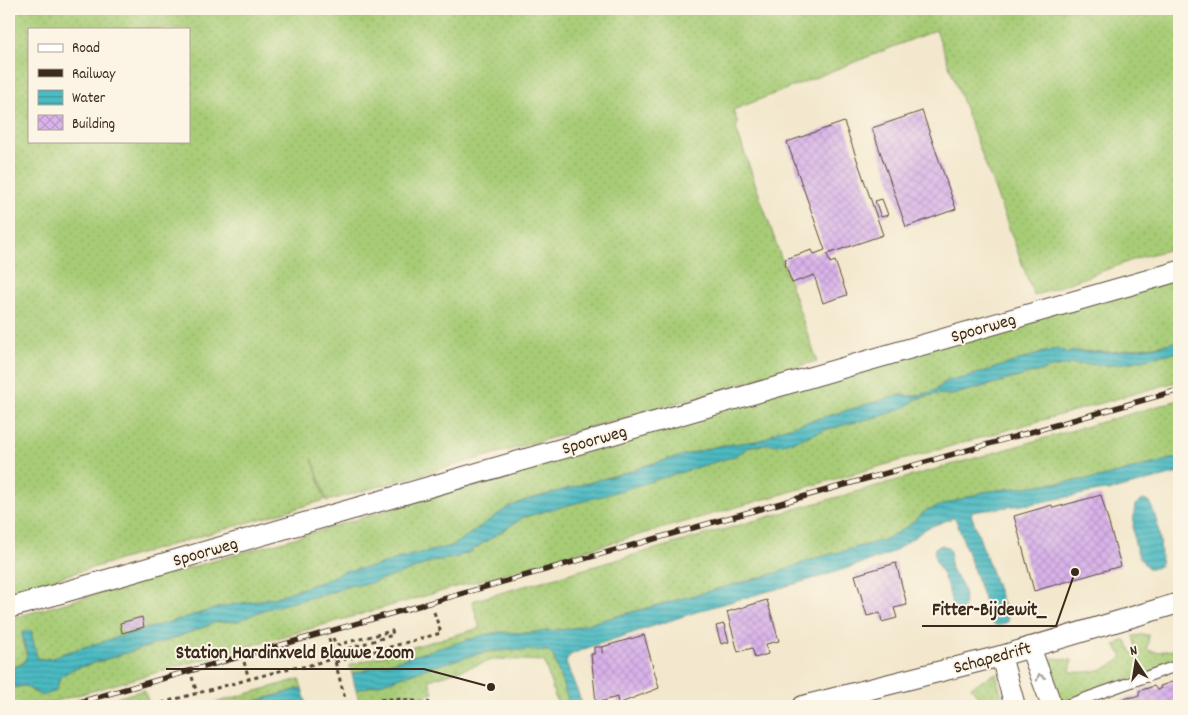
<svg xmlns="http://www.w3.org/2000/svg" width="1188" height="715" font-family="Dekko,sans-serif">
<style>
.grass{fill:url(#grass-dots);stroke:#717b4a;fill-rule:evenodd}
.water{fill:url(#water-rules);stroke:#437270}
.building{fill:url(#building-cross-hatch)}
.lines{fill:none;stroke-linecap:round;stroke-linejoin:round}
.lane-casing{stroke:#574638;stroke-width:12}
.street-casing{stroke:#574638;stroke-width:22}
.path{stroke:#574638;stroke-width:3;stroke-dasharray:4 4;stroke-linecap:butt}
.lane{stroke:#fff;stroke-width:10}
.street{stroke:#fff;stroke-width:20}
.rail-casing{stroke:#3b2a1e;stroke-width:5.5}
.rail{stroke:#fcf5e5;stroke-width:4;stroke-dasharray:11;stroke-linecap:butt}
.oneway{stroke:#a79f9a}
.labels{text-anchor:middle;stroke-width:4;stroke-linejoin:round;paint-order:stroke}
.street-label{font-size:18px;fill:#3b2a1e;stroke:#fcf5e5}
.leader{fill:none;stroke:#3b2a1e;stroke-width:2}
.callout-dot{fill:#3b2a1e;stroke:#fcf5e5;stroke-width:2}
.callout-label{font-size:19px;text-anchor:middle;font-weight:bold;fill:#3b2a1e;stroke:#fcf5e5;stroke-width:4;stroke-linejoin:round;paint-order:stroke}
</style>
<defs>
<pattern id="grass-dots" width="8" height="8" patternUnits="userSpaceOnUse" patternTransform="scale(1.25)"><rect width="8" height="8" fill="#a7cc76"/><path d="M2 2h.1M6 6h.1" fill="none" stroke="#91af66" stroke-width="1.8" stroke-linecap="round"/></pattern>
<pattern id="water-rules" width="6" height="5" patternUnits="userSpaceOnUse" patternTransform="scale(1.25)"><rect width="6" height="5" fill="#4bbac2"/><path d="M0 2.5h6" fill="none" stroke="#40979d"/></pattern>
<pattern id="building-cross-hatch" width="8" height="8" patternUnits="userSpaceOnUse" patternTransform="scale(1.25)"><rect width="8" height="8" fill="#d8b2e9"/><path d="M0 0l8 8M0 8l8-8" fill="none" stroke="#ba99c7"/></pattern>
</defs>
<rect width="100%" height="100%" fill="#fcf5e5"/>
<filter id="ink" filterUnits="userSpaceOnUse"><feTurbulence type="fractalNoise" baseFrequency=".02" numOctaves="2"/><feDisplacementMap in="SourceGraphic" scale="10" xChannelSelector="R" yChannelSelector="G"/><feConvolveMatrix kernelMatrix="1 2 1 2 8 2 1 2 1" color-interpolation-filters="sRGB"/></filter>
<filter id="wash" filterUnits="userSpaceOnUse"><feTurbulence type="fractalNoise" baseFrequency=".0096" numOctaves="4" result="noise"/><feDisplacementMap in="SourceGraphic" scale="20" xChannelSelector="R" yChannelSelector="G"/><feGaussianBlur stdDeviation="1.12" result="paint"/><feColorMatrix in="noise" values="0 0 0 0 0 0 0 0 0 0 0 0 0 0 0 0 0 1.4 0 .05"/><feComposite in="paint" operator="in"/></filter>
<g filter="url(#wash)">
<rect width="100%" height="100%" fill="#f3e8cd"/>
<g class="grass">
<path d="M9,9h1170v238l-38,10 -107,39 -98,-266 -203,80 5,13 -2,6 2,5 79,227 -50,14 -52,17 -388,109 -15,-43 13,42 -316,92zM29,29h160v112h-160z"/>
<path d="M1179,271v70l-6,2 -62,9 -37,-1 -6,2 -17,-3 -87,28 -17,3 -13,10 -10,3 -10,2 -14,-1 -121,35 -12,8 -10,3 -39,5 -74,20 -9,4 -112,31 -71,45 -48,11 -32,10 -28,4 -20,10 -51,17 -52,9 -157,46c-9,5 -17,8 -27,5l-6,-27 -9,3 5,24 -1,4 -17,7v-50l296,-84z"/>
<path d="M1179,351v30l-1140,325h-30v-18l16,-2 14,9 17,-4 4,-14 11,-7 101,-31 45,-17 21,-1 25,-11 72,-19 16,-6h7l42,-11 34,-13 34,-8 56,-36 211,-61 16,-10 41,-4 32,-12 64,-16 19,-8 5,-5 15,-5 11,-2 14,1 103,-28 17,-3 39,1 20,-3z"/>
<path d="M1179,400v57l-81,21 -115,14 -56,18 -20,17 -23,13 -71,19 -36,14 -208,56 -44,4 -26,-1 -15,3 -132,39 -3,-9 131,-37 -8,-27z"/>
<path d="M1141,635h8l-2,15 10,2 22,-3v13l-120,42 -15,-44 10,-2 18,2 -2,12c21,1 37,-1 53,-15l-8,-11 5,-4 6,-2 6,13 5,-1 -4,-16z"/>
<path d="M510,650l39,1 3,2 18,53h-12l-14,-45 -48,-2 -67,21 4,13 -6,2 -2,5c-22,-9 -44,-5 -66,1l-3,-11c51,-12 101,-37 154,-40z"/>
<path d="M996,673l8,33h-32l8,-7 -9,-12z"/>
<path d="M299,679l3,9 -63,18h-35z"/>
<path d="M144,690l6,16h-63z"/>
</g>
<g class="water">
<path d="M1179,341l-1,11 -47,10 -20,3 -39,-1 -17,3 -103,28 -14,-1 -11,2 -11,3 -9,7 -19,8 -64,16 -32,12 -15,3 -10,-1 -16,2 -16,10 -129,39 -82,22 -56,36 -14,5 -20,3 -34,13 -33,10 -16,1 -16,6 -72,19 -25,11 -21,1 -45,17 -101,31 -11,7 -4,14 -14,5 -17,-10 -16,2v-19c24,-6 18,-15 13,-35l1,-2 8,-1 6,27c10,3 18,0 27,-5l157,-46 52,-9 51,-17 20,-10 28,-4 32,-10 48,-11 55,-38 16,-7 112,-31 9,-4 74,-20 39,-5 9,-3 13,-8 121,-35 14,1 10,-2 10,-3 13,-10 17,-3 87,-28 8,-1 9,4 6,-2 37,1 47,-6z"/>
<path d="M1179,457v16l-71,18 -4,-1 -68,13 -64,9 -1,2 38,107 -10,5 -6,-2 -37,-104 -3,-2 -26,10 -31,22 -11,6 -62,20 -115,32 -124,41 -14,6 -4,7 17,44h-13l-16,-48 -5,-7 -39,-1 -22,1 -57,16 -54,18 -21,5 -4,-16 132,-39 15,-3 26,1 44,-4 208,-56 36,-14 71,-19 23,-13 20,-17 56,-18 115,-14z"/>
<path d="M1143,500l6,2c9,14 14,48 11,64l-5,2h-7c-17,-16 -16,-41 -13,-63z"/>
<path d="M942,545l6,2c5,7 1,14 3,22 2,6 6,8 9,13 6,9 7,24 0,33l-3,1 -4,-3c-1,-12 -4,-24 -9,-35 -4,-11 -12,-18 -9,-30z"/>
<path d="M302,688l4,15 -10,3h-57z"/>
</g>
<g id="blocks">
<g class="building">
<path d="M922,111l34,98 -50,18 -34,-99z"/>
<path d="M844,122l39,113 -56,19 3,9 5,-2 12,34 -24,8 -9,-28 -22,8 -7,-19 1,-1 -1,-4 27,-9 2,4 11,-4 -38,-108z"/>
<path d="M882,199l6,16 -7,2 -6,-16z"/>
<path d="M1101,495l20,71 -87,25 -20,-75 38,-11 1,3z"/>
<path d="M896,563l11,42 -13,3 3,10 -15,4 -2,-9 -13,3 -12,-41z"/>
<path d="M767,600l12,41 -13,3 2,10 -13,4 -3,-10 -14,4 -11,-40z"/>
<path d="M142,617l2,10 -22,6 -2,-10z"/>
<path d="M724,624l5,18 -8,2 -5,-18z"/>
<path d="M644,635l15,53 -41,16 -1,-7 -21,6 -5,-49h3v-7h8v6h2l-2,-6z"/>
<path d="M1178,680l1,1v25h-68l-1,-1 8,-1 -1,-2 10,-4 12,-2v-5l15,-5 3,4 4,-2 -1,-2z"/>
</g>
</g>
</g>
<g filter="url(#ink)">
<use href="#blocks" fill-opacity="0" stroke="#574638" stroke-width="1"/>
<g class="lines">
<g class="lane-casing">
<path id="lane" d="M1064,706l115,-41"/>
</g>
<g class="street-casing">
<g id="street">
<path d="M9,608l1170,-337"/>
<path d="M1030,647l22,59"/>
<path d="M1001,656l14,50"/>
<path d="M803,706l198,-50 178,-53"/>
</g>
</g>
<g class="path">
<path d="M333,638l3,7 56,-14 1,4 -60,18"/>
<path d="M329,639l18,67"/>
<path d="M244,662l5,17"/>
<path d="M335,662l106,-29 -8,-24"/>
<path d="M192,677l5,16"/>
<path d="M154,705l140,-38h9l32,-9"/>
<path d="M349,706c32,-8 46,-10 79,-2l1,-3"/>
</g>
<use href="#lane" class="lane"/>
<use href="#street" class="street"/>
<g class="rail-casing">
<path id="rail" d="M66,706l1113,-316"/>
</g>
<use href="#rail" class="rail"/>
</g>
<defs><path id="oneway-chevron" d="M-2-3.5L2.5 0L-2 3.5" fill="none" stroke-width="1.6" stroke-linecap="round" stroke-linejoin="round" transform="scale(1.25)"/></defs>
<use class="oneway" href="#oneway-chevron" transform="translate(1040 677) rotate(-110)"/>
</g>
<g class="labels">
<g class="street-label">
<text transform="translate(983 327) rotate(-16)" y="6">Spoorweg</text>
<text transform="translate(594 439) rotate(-16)" y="6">Spoorweg</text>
<text transform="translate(205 551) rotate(-16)" y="6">Spoorweg</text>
<text transform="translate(992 657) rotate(-15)" y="6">Schapedrift</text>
</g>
</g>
<path class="leader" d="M1075 572L1056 626H922M491 687L424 669H166"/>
<g class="callout-dot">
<circle cx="1075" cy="572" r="5"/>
<circle cx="491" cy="687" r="5"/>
</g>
<g class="callout-label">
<text x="989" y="615">Fitter-Bijdewit_</text>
<text x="295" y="658">Station Hardinxveld Blauwe Zoom</text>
</g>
<rect width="1188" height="715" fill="none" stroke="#fcf5e5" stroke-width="30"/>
<rect x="28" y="28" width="162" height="115" fill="#fcf5e5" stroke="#afa495"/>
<rect x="38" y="44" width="25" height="8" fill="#ffffff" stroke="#afa495"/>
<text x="72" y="52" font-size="15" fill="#3b2a1e">Road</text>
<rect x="38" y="69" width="25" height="8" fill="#3b2a1e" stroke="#afa495"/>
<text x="72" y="78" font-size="15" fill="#3b2a1e">Railway</text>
<rect x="38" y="90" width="25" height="15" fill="url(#water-rules)" stroke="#afa495"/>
<text x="72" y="102" font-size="15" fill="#3b2a1e">Water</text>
<rect x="38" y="115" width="25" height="15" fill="url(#building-cross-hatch)" stroke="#afa495"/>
<text x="72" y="128" font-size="15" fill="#3b2a1e">Building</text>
<g transform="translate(1136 662) rotate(348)" stroke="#fcf5e5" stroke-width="4" paint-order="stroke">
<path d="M0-4L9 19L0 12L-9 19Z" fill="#3b2a1e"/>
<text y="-8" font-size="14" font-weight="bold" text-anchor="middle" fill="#3b2a1e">N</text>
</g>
</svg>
